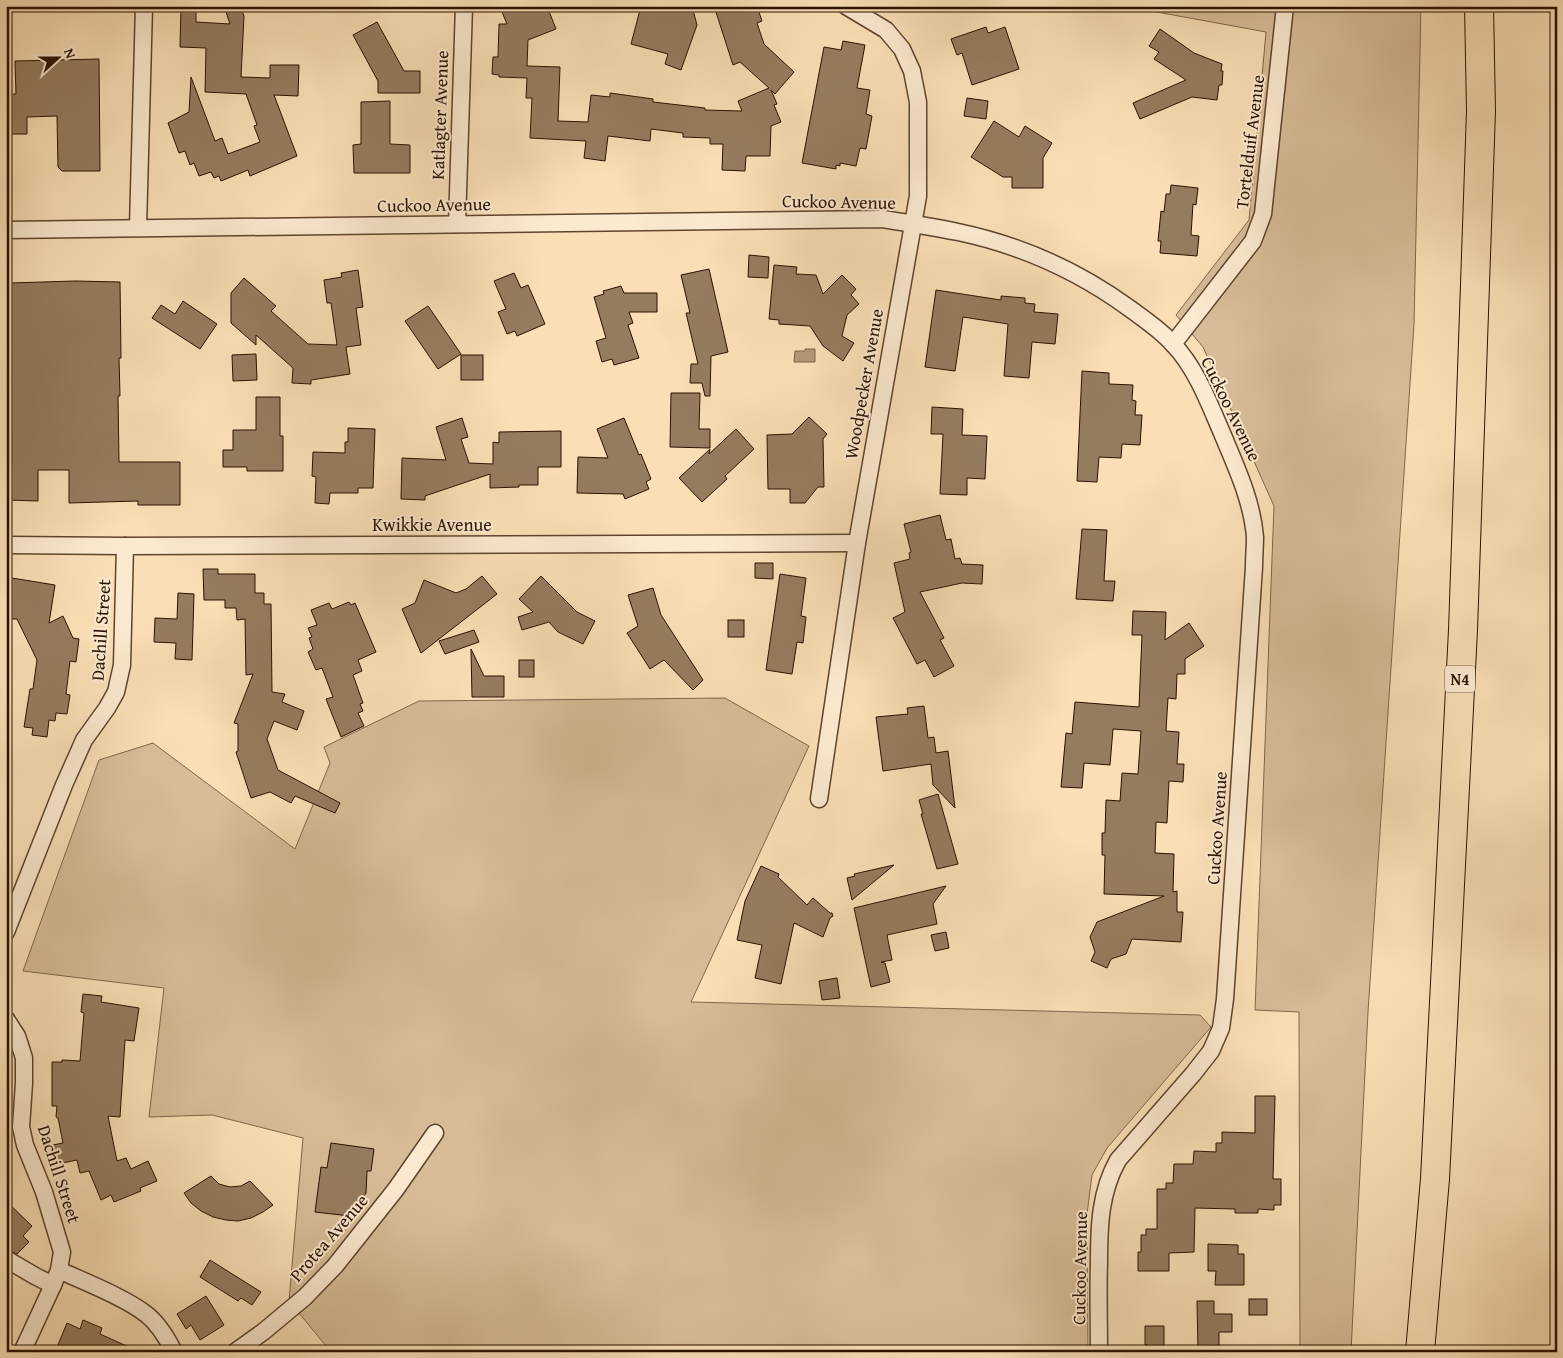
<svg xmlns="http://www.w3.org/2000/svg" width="1563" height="1358" font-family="'Gentium Book Plus',serif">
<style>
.green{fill:#d7bc97;stroke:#80664c}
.water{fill:#b39978;stroke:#7c6348}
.building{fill:#967c5f;stroke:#2a1100}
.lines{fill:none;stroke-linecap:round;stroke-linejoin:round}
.street-casing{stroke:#5e442e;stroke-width:19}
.highway-casing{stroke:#2a1100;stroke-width:30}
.street{stroke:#fcead0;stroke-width:16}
.highway{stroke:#fadfb6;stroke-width:28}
.labels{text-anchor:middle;stroke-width:4;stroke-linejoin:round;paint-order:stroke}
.shield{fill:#fcead0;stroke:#69523e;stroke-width:1}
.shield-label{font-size:16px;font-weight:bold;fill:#2a1100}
.street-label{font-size:18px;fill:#2a1100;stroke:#fcead0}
</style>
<rect width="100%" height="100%" fill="#fadfb6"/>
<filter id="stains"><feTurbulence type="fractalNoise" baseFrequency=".004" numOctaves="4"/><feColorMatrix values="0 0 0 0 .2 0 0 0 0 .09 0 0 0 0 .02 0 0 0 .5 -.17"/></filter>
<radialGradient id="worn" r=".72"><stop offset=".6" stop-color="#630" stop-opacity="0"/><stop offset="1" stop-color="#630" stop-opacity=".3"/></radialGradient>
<g class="green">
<path d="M1124,6h297l-7,318 -46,688 -17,340h-51l-1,-340 -44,-2 19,-504 -71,-159 -27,-32 73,-95 17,-188z"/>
<path d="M725,698l84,48 -118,256 509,13 11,12 -104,121 -15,27 -5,39 1,138h-757l-42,-51 14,-163 -91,-23 -63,2 15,-129 -141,-17 76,-211 54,-17 142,106 35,-86 -6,-16 95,-46z"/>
</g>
<path class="water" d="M805,349h10v13h-21l1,-11h10z"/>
<g class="building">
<path d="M181,6h15v16l34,2 -6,-18h16l4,10 -3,61 29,1v-13h29l-1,31 -24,-1 23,61 -47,20 -2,-6 -27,11 -2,-5 -5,2 -3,-6 -12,4 -5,-13 -4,2 -5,-14 -6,2 -11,-30 21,-11 2,-35 24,64 7,-3 6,16 32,-12 -6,-16 3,-1 -11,-31 -41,-2 1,-44 -26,-1z"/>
<path d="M516,6h31l9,23 -28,11 -1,26 33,1 -2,54 30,1 3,-27 19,2v-4l43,6v3l52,6v2l37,1 -4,-10 31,-13 -29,-26 -7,3 -19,-59h43l5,15 -5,2 7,21 30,28 -19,22 -4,-4 6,14 -3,1 7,17 -10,4 -1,30h-24l-1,15 -23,-1 1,-26h-13v-6l-27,-1v-4l-32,-4 -1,12 -42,-5 -3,25 -21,-3 2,-17 -56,-3 2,-40h-6l1,-20 -28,-1v-2l-7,-1 1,-17h5l1,-33h8l-5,-12z"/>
<path d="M641,6h51l5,19 -16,45 -16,-6 3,-10 -37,-10z"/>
<path d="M377,22l27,49h16v22h-42v-12l-25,-46z"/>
<path d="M986,27l2,6 17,-6 14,42 -47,16 -10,-32 -5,2 -6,-16z"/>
<path d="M1160,29l34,24 28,11 -1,7h2l-1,14h-3l-2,15 -25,-3 -52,22 -7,-16 53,-23 -32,-21 5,-7 -10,-6z"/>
<path d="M843,41l22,4 -8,43 13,2 -4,24 6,2 -6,33 -6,-1 -4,18 -16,-3v3l-4,-1v4l-34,-6 22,-116 17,3z"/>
<path d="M99,59l1,112h-38l-4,-4 -1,-51 -30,1v17h-19l-2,-40h10l-1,-33z"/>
<path d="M967,98l21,3 -2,18 -22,-3z"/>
<path d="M390,101v43l20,1v28h-56l-1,-28 8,-1v-42z"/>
<path d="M994,121l25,16 6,-11 27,17 -9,15v30h-31v-11h-9l-32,-20z"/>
<path d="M1171,185l27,3 -2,17 -3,-1 -2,31 8,1 -2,20 -37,-3 1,-12h-3l3,-30 3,1 2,-18h4z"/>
<path d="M749,255l20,2 -1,21 -20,-1z"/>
<path d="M774,265l23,2 -1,7 20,1 7,19 19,-19 14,14 -5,6 8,9 -12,11 -5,21 12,7 -11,18 -20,-15 -13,-20 -31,-2v-4l-10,-1z"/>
<path d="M709,269l19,83 -17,4 -1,40h-5l-3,-13h-12l1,-19h7l-12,-51h4l-9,-38z"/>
<path d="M358,270l5,37 -7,1 5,37 -15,2 4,27 -39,6v4l-19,-1 1,-15 -37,-33v10l-25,-22v-30l13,-15 32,28 -5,5 37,33 29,1 -6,-42h-4l-3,-23 18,-3 -1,-4z"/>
<path d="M514,273l7,15 7,-3 17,39 -28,12 -2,-5 -8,3 -9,-22 8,-3 -12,-28z"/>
<path d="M75,281l45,1 1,76h-2l1,38h-2l1,66h61v43h-42v-4l-69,2v-33h-31v31l-32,-1v-19h4l2,-22 -2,-176z"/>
<path d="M621,286l3,7h33v19h-28l4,11 -5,2 11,33 -25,7 -2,-6 -10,3 -6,-21 10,-3 -12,-41 10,-3 -1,-3z"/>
<path d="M936,290l65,10v-4l24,2v5l10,1 -1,8 24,2 -3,30 -23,-2 -3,36 -25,-2 4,-52 -45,-7 -8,54 -30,-4z"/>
<path d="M183,301l34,23 -17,25 -48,-31 9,-13 14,9z"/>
<path d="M428,306l33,48 -23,15 -33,-48z"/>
<path d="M256,354l1,26 -24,1 -1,-26z"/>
<rect x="461" y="355" width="22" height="25"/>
<path d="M1082,371l27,2v11l24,1 -1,15 4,1 -1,14h7l-2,30 -18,-1 -1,14 -22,-1 -2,25 -20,-1z"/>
<path d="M671,393h29l-1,36h11v19l-40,-1z"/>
<path d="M256,397h24v39h3v35h-36v-4h-24v-17h10v-20h23z"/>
<path d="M932,407l31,2 -1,26 25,1 -2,43 -18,-1v17l-27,-1 3,-60h-12z"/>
<path d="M809,417l18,17 -4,5 1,48h-6l-13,16h-15v-14h-22l-1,-54 25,-1z"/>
<path d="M462,418l6,19 -7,2 8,24 24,1v-22l6,1v-11l62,-1v36h-23v18h-19v2l-29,1v-14l-65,22v4l-24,-1 1,-41 44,2 -10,-33z"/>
<path d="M624,418l15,37 2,-1 10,25 -5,3 3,7 -24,10 -2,-5 -46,-1 1,-36 30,1 -11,-29z"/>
<path d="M348,428l27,1 -2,59h-15v5h-28l-1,11 -14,-1 1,-26 -4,-1 1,-24 32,1v-11h3z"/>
<path d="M736,429l18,20 -29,27 2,3 -25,23 -23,-24 31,-29 -1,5z"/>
<path d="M940,515l6,25 5,-1 4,20 5,-1 2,6 21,1 -1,19 -20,-1 -42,9 24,46 -4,2 14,26 -20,11 -9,-17 -8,4 -24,-46 12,-6 -11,-49 16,-4 -1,-6 2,-1 -7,-28z"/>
<path d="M1082,529l25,1 -3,51h11l-2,20 -37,-2z"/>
<path d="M755,563h18v16l-18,-1z"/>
<path d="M203,569h15v5h37v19h9v11h7l1,88 13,2 -3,8 22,9 -7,19 -23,-9 -7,18 11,31 62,33 -5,10 -40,-17 -4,7 -21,-11 -19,6 -15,-46 2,-1v-27l-4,-1 19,-49 -7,1 -1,-56 -8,1 -1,-12h-11v-8h-21z"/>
<path d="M780,574l26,4 -5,38 5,1 -3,26 -6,-1 -5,32 -26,-4z"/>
<path d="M482,576l15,18 -76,59 -19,-44 13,-6 9,-23 32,13 10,-4z"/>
<path d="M541,576l36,36 18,9 -12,23 -25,-12 -9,-10 -27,8 -4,-13 15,-5 -14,-13z"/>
<path d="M6,577l49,8 -6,38 14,-7 10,22 6,1 -3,23 -6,-1 -4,33 4,1 -3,19 -11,-1 -1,8 -6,-1 -2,17 -15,-2 1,-7 -9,-1 6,-38h3l4,-29 -20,-41h-11z"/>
<path d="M653,588l8,27 42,65 -10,10 -29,-30 -14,9 -23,-36 11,-7 -10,-31z"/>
<path d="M178,593l16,1 -2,66 -17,-1 1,-16 -22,-1 1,-24 22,1z"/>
<path d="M349,602l2,3 4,-2 21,49 -18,8 4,11 -9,4 10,28 -3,1 3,7 -5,2 6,13 -23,11 -15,-38 7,-2 -11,-29 -6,2 -8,-18 5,-3 -4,-11 3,-1 -4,-9 9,-3 -6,-15 18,-7 3,6z"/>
<path d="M1133,611l33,1 -1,28 24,-17 15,23 -19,13v15h-8l-1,25 -8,-1 -2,33 13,1 -2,32h7l-1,18 -14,-1 -2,42 -11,-1 -1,31 19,1 -1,38 4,-1v21h6l-2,30 -49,-3 -6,15 -15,5 -4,9 -16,-7 4,-9 -5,-15 7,-15 67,-26 -60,-2 1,-39h-3v-22h3l1,-33 14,1 2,-28 16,1 3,-43 -28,-2 -3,36 -26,-2 -2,25 -21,-1 5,-54 6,1 3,-32 64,5 3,-72h-10z"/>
<rect x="728" y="620" width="16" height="17"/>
<path d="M474,630l5,12 -34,12 -6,-13z"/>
<path d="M471,649l13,27h20v21h-32z"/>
<rect x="519" y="660" width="15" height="17"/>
<path d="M924,706l4,32 6,-1 2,16 12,-2 7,57 -22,-23 -2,-21 -48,7 -7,-54 32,-3 -1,-6z"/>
<path d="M938,794l20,70 -21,5 -16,-55h2l-4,-14z"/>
<path d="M894,865l-42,35 -5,-22 8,-2 -1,-2z"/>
<path d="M761,866l18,8 -1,3 29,28 6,-7 17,15h2l1,3 -3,2 -7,19 -29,-14 -13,61 -26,-6 7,-33 -25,-5 8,-39z"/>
<path d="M946,886l-13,18 4,20 -50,11 5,25 -11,2 4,1 5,19 -19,5 -17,-79z"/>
<path d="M946,932l3,16 -14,3 -4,-16z"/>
<path d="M837,978l3,20 -18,2 -3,-19z"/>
<path d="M83,994l19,2 -1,6 38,6 -5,33 -9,-1 -5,77 -12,-1 9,45 9,-3 5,11 17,-8 9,20 -17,7 1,3 -27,11 -3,-7 -10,5 -12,-29 -9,2 -3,-13 -19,4 -5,-19 10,-2 -5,-25 -2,-1 1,-11h-5v-44h10v-2l18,1 4,-48 -3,-1z"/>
<path d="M1255,1096h20l-2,83h8v26h-7v5l-16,-1v4h-23v-4l-40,-1 -1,44 -25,1v18h-31v-19h3v-17h5v-6h11v-40h9v-6h7l1,-19h19l1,-13 22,1v-9h6v-11l33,1z"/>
<path d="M331,1143l43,6 -3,22h-4l-1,22 -4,6 -11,9 -1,8 -35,-4 6,-45 6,1z"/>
<path d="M211,1176l8,8 11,3 11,-1 9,-5 23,24 -10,7 -12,6 -13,3 -12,-1 -13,-3 -12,-6 -10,-8 -7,-10z"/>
<path d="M6,1201l26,25 -9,10 6,6 -12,12 -11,-5z"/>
<path d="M1208,1244l30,1v9h6v31h-29l1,-14h-8z"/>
<path d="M210,1260l51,32 -9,13 -11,-7 -3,3 -38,-24z"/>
<path d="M206,1296l18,29 -24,15 -9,-15 -5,4 -9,-15z"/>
<rect x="1249" y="1299" width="18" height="16"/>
<path d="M1197,1301h17v13h18v18h-13v20h-21z"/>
<path d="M83,1320l19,8 -2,6 40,18h-85l12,-29 13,6z"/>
<path d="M1145,1326h19v26h-17v-7h-2z"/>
</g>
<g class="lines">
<g class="street-casing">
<g id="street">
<path d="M457,224l7,-218"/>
<path d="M138,227l6,-221"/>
<path d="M6,230l877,-11c25,4 50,8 75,13 62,13 120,39 171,76 15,11 32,22 44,36 23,24 36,59 49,89 14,34 30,67 33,104 0,10 -1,20 -1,30l-29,432 -4,29 -10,23 -18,23 -75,86c-18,32 -19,66 -19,102 -1,30 0,60 0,90"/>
<path d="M1173,344l80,-103 10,-27 22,-208"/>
<path d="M6,545l119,1 732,-3"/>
<path d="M819,799l38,-256 61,-347v-94l-6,-31 -10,-22 -16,-19 -40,-24"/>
<path d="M6,932l58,-147 20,-45 23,-32 9,-16 6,-27 3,-119"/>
<path d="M6,1019l11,17 7,22v25l-3,44 4,18 19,47 18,60 -3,18 -6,15 -31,67"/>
<path d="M6,1259l29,17 18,9"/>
<path d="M59,1270c26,12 65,27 87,44 13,10 21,24 28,38"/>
<path d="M235,1352l28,-20 42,-35 30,-31 61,-77 39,-56"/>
</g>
</g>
<g class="highway-casing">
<path id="highway" d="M1420,1352l15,-173 28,-549 18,-519 -2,-105"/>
</g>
<use href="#street" class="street"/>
<use href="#highway" class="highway"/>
</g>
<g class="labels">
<rect class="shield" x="1445" y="665.5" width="30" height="27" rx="4"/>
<g class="shield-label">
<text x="1460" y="685">N4</text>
</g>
<g class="street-label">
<text transform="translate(440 115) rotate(-88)" y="6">Katlagter Avenue</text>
<text transform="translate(1250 142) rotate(-83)" y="6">Tortelduif Avenue</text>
<text transform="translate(839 202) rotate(1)" y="6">Cuckoo Avenue</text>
<text transform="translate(434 205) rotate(-1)" y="6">Cuckoo Avenue</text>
<text transform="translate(864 384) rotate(-80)" y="6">Woodpecker Avenue</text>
<text transform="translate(1231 409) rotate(64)" y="6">Cuckoo Avenue</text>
<text x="432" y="531">Kwikkie Avenue</text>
<text transform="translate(101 630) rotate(-86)" y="6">Dachill Street</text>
<text transform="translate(1217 828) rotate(-86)" y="6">Cuckoo Avenue</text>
<text transform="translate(59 1174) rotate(72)" y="6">Dachill Street</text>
<text transform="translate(329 1238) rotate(-49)" y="6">Protea Avenue</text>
<text transform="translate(1080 1268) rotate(-89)" y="6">Cuckoo Avenue</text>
</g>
</g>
<rect width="1563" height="1358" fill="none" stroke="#fadfb6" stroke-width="25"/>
<rect x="8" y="8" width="1548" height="1343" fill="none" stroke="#2a1100" stroke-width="2.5"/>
<rect x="12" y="12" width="1538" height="1333" fill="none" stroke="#2a1100"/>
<g transform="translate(58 58) rotate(69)" stroke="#fcead0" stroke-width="4" paint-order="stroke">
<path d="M0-4L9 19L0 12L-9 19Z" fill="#2a1100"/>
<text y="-8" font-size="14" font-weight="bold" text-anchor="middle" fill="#2a1100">N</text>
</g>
<rect width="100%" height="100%" filter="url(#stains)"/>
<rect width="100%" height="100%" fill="url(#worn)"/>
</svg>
